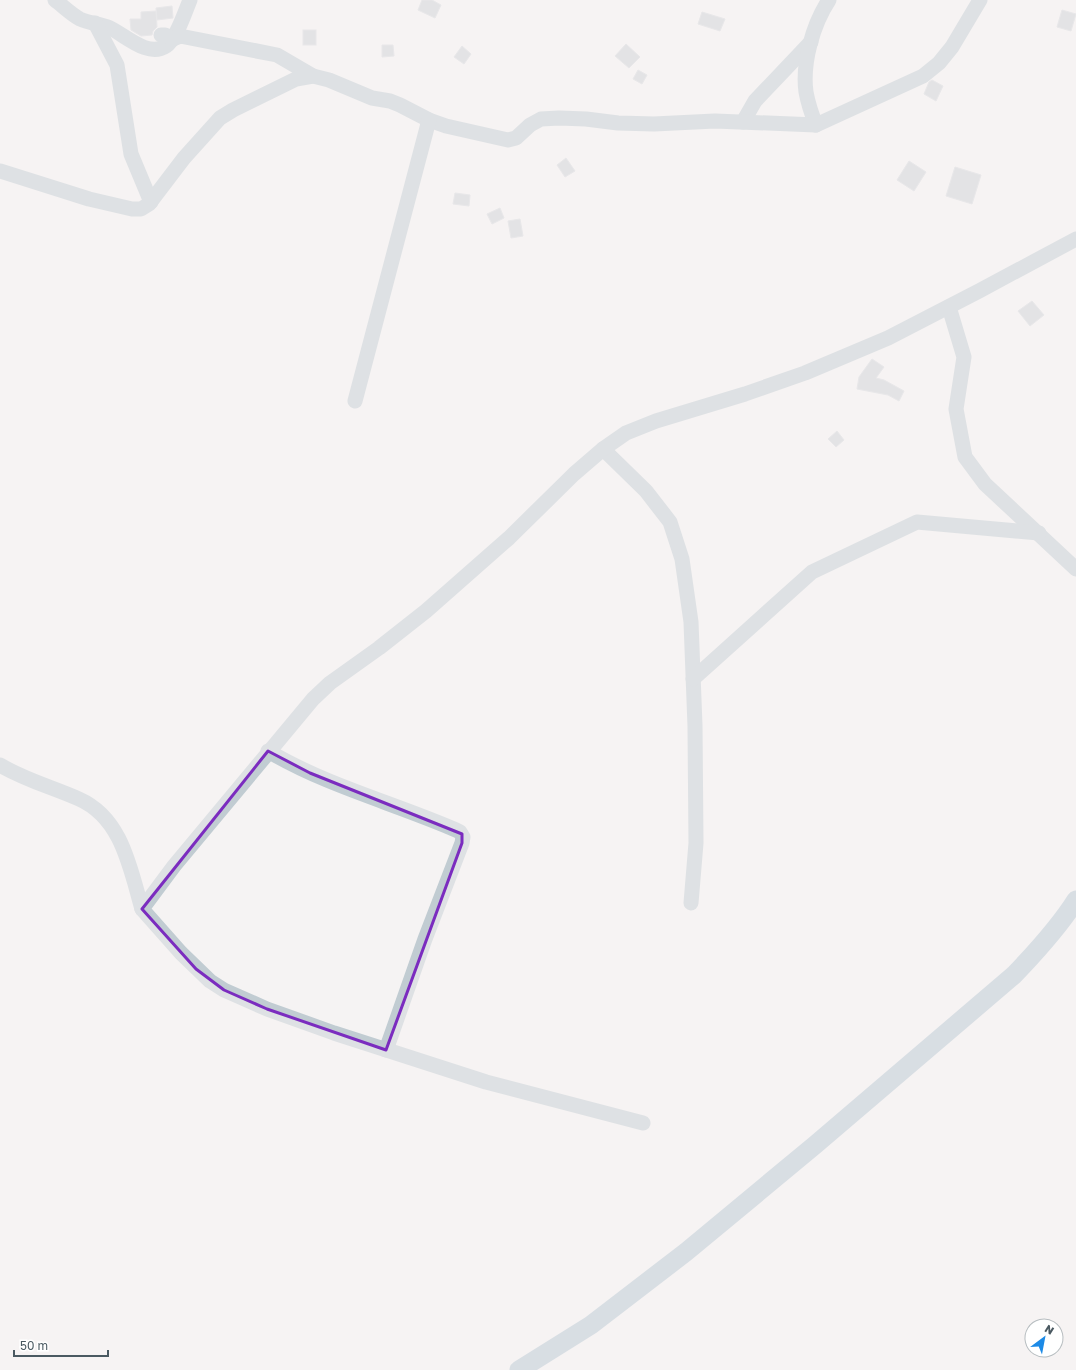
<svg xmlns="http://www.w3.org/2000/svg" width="1076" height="1370" font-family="'Golos Text',sans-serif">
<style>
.building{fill:#cdd1d5;stroke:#d7dade}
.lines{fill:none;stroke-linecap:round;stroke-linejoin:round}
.minor{stroke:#c1ccd2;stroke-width:15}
.major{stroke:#b3c5d1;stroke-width:19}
.marked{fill:none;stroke:#7b2cbf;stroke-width:3;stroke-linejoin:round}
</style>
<rect width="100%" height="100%" fill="#f5f3f3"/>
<g class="building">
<path d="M422,0h10l9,5 -6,13 -17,-8z"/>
<path d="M172,6l1,12 -16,2 -1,-12z"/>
<path d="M1062,10l14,4 -5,17 -14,-4z"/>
<path d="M156,11l1,16 -4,4 -1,4 -11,1 -10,-6 -1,-11h11v-7z"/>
<path d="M702,12l23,7 -5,12 -22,-7z"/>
<rect x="303" y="30" width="13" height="15"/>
<path d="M626,44l14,13 -11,11 -14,-12z"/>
<path d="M382,45h11l1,11 -12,1z"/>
<path d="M462,46l9,8 -7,10 -10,-7z"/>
<path d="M638,70l9,5 -5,9 -9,-5z"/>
<path d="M932,80l11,6 -7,15 -12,-7 5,-12z"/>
<path d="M566,158l9,13 -10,6 -8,-12z"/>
<path d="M909,161l17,11 -12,19 -17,-11z"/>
<path d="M955,167l26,8 -9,29 -26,-8z"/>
<path d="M455,193l15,2 -1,11 -16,-2z"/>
<path d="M500,208l4,10 -12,6 -5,-10z"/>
<path d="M520,219l3,17 -12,2 -3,-17z"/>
<path d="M1032,301l12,14 -14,11 -12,-15z"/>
<path d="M872,359l12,8 -8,11 8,2 20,11 -5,10 -11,-6 -31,-6 2,-12z"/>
<path d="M837,431l7,9 -8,7 -8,-8z"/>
</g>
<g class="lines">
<g class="minor">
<path d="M55,0c8,6 16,14 25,19 9,4 20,5 30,9 15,7 38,30 56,18 10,-6 19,-34 24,-46"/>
<path d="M95,23l22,42 14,89 20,48"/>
<path d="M161,35h4l8,4 7,-3 97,19 36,21"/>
<path d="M743,122l12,-21 56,-59"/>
<path d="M816,125c-4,-10 -8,-22 -10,-33 -4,-29 7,-68 23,-92"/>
<path d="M0,171l89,28 43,10h9l8,-5 35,-46 36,-40 13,-8 63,-31 17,-3 16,4 43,18 18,3 10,4 29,15 17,6 62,14 8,-2 14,-13 11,-6 18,-1 27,1 32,4 36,1 61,-3 101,4 107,-49 16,-13 13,-16 28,-47"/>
<path d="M949,307l15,50 -8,52 9,48 20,27 91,85"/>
<path d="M355,401l74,-281"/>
<path d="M603,449l43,42 24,31 12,37 9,63 4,104 1,117 -5,60"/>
<path d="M693,679l119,-107 105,-50 122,11"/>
<path d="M268,751c59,35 126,52 188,79l4,2 3,5 -1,6 -37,96 -39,111"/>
<path d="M0,765c25,15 52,22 79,34 43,19 51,69 63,110"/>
<path d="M643,1123l-157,-41 -152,-49 -67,-24 -43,-19 -14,-9 -29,-28 -39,-44 32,-43 139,-167 17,-16 49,-35 47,-37 83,-73 65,-64 29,-25 23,-16 30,-12 89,-27 60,-21 83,-35 91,-47 97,-52"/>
</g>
<path class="major" d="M519,1370l72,-45 95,-73 129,-107 199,-170c23,-24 45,-48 62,-75"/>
</g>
<path d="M0 0H1076V1370H0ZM268,751l42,22 152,61v9l-76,207 -119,-41 -43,-19 -28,-21 -54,-60z" fill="#f5f3f3" fill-opacity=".55" fill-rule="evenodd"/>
<path class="marked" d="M268,751l42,22 152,61v9l-76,207 -119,-41 -43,-19 -28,-21 -54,-60z"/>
<g transform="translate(1044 1338) rotate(32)"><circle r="19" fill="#ffffff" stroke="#b7bdc0"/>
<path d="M0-3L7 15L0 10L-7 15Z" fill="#1c8ae6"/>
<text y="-6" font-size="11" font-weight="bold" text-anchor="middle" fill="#4a5961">N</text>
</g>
<path d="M14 1350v6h94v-6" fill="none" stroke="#4a5961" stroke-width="2"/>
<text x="20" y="1350" font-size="12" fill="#4a5961" stroke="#ffffff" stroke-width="3" paint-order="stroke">50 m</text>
</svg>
